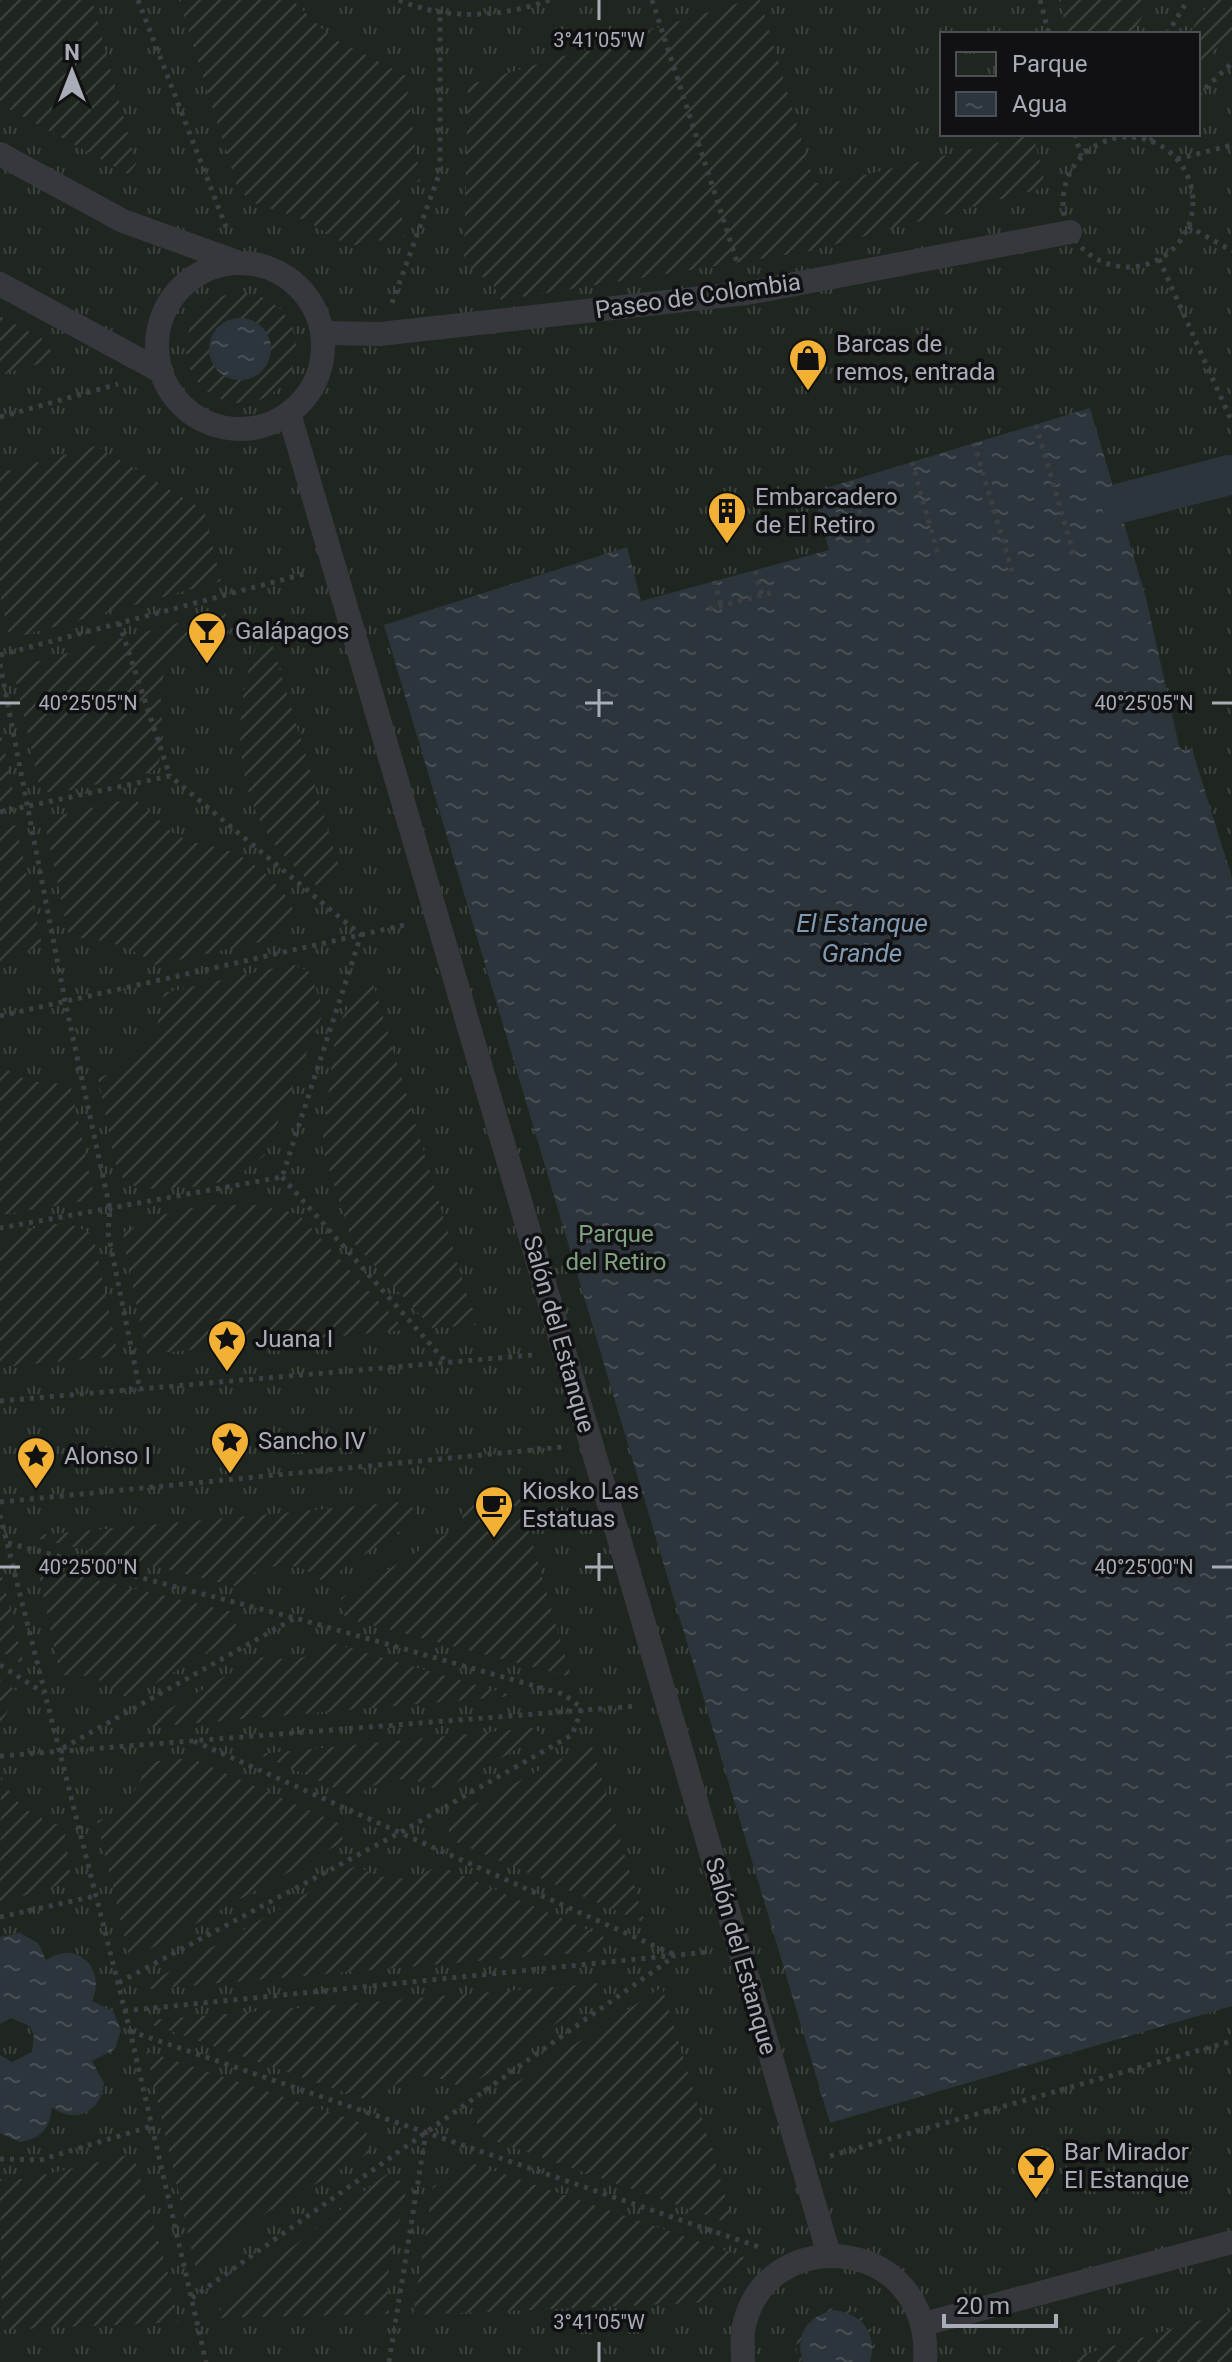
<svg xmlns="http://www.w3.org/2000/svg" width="1232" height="2362" font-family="Roboto,sans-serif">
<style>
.park{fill:url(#park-tufts);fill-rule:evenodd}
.garden{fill:url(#garden-furrows)}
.water{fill:url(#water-ripples)}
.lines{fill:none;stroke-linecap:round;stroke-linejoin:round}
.canal{stroke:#2c353c;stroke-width:40}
.path{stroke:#3d3f44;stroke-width:5;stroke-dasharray:4 6;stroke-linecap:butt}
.pedestrian{stroke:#37383d;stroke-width:24}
.ticks{fill:none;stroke:#a8adb8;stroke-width:3}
.labels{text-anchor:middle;stroke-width:7;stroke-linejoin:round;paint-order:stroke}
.street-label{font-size:24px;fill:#a8adb8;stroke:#111113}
.poi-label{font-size:24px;fill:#a8adb8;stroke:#111113;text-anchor:start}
.park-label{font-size:24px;fill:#7fa381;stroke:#111113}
.water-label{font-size:26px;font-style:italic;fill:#7f9bb3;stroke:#111113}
.ticks-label{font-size:20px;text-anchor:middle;fill:#a8adb8;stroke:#111113;stroke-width:7;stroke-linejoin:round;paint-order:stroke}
</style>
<defs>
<pattern id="park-tufts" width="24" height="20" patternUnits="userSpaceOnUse" patternTransform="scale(2)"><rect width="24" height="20" fill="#1e261f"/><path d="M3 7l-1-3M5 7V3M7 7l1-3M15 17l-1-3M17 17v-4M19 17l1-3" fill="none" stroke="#3c433d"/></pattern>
<pattern id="garden-furrows" width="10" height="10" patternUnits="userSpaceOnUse" patternTransform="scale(2)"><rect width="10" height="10" fill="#1e261f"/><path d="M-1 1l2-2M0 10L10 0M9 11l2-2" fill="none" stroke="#3c433d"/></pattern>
<pattern id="water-ripples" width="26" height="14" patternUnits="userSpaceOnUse" patternTransform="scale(2)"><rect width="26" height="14" fill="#2c353c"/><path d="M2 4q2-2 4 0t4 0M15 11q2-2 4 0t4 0" fill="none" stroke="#485056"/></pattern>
</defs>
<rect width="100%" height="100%" fill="#161618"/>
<path class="park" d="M0,0h1232v2362h-1232zM942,34h256v100h-256z"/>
<g class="garden">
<path d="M0,0h92l44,164 -8,10 -128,-70z"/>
<path d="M179,0h113l40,38 73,37 15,106 -22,6 6,49 -55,10 -44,-26 -54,-18 -14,-16z"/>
<path d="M749,0h11l54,182 9,3 210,-51 13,53 -236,64 -309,49 -7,-14 -30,-24 4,-177z"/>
<path d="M1059,0h94l-22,34h-63z"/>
<path d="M1211,0h21v32l-34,35v-33h-9z"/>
<circle cx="241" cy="348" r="55"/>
<path d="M0,316l48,26 3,10 -3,9 -48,14z"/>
<path d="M96,446l108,64 17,71 -211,58 -10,-45v-121z"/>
<path d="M218,612h7c6,12 5,21 -2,31l-13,-15c-13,10 -34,23 -42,37 -19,35 8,80 -15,107l-101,22 -12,-6 -27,-120z"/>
<path d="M266,624l76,252 -14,12c-14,0 -25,-13 -35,-23 -65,-62 -65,-165 -27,-241z"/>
<path d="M0,728l13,63v8l-13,7z"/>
<path d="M130,799c19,5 29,25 45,35 15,9 32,11 48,15 28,8 53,32 69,55 1,18 -6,29 -22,36l-115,25c-25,-21 -54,-26 -86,-28l-25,-118z"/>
<path d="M16,825l26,120 -25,10 -17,15v-142z"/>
<path d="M292,964l18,8 14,39 -60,145 -28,21 -29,9 -65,3 -17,-7 -10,-20 -17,-84c41,-14 62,-41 66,-85z"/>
<path d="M362,979h7l5,7 102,339 -44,3 -80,-87 -30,-94 14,-116z"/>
<path d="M0,1064c20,18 44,21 70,19l25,116 -95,16z"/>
<path d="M206,1205h50l42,9 107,116 -258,24 -24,-115 2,-8 36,-16z"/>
<path d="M57,1224l18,2 18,8 25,122 -118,11v-125l19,-11z"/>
<path d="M519,1497l52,180 -226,-59 -4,-20 122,-74 -2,-22z"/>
<path d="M401,1502l16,8v7l-6,7 -88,58c-28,-26 -61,-19 -88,4l-207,-50z"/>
<path d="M37,1566l196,46 5,22 -109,65 -36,-23 -33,-1z"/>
<path d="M0,1568l24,97 -24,-15z"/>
<path d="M332,1643l182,53 -377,32 121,-71 39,3z"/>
<path d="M0,1680l20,13 -20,30z"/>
<path d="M531,1728l9,4 -1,5 -100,55c-26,-21 -60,-14 -84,5l-96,-43z"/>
<path d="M591,1743l54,180 -196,-84v-21z"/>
<path d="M191,1758l149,66 3,18 -213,118 -33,-139c27,-11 43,-31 49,-59z"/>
<path d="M1,1776c13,29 33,42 63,50l6,47 -2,6 -18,10 -50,13z"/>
<path d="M357,1865c25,18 56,18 81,0l166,72 1,6 -9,8 -459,39z"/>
<path d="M613,1982l-148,108c-33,-20 -63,-20 -90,13l-233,-82z"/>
<path d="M662,1987l72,238 -256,-90 -2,-26z"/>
<path d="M146,2051l219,73 5,28 -104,61 -69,60z"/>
<path d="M133,2154l36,123 9,45 -176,8 -2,-151h26z"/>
<path d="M472,2163l275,95 -16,21 -13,4 -2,19 -303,13 20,-129 18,-6z"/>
<path d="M388,2173l19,13 -20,93 2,35 -176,4 26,-30z"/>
<path d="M839,2307c29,4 41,28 34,55h-3l3,-13 -74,2 4,11h-4c-10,-31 10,-51 40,-55z"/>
<path d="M1232,2311v51h-174z"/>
</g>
<g class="water">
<circle cx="240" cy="349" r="31"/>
<path d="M1090,408l56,190 34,152 12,-1 40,129v1128l-402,117 -446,-1498 243,-78 14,54 188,-51 -16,-58z"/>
<path d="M20,1933l18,10 8,17c30,-21 61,8 46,41l21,10 8,19 -6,19 -23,12 12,22c-2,28 -29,42 -52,24 -2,21 -11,32 -32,35l-20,-9v-78l12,7 20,-10 2,-18 -5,-8 -18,-8 -11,6v-87z"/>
<path d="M834,2310c28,3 44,24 36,52h-67c-9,-26 4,-46 31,-52z"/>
</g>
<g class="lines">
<path class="canal" d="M1121,503l108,-28"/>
<g class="path">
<path d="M138,0l88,227"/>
<path d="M399,0c48,21 103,17 151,0"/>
<path d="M652,0l86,265"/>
<path d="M1040,0l9,34"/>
<path d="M1167,34l21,-34"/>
<path d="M1198,95l34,-32"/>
<path d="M1075,134l6,22"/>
<circle cx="1128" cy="202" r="65"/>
<path d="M1150,141l7,-7"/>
<path d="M1177,159l55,-14"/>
<path d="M1188,226l44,25"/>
<path d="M1159,259l73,163"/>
<path d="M392,303l48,-131v-160"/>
<path d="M0,417l118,-33"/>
<path d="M1036,425l38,130"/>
<path d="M974,443l39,131"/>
<path d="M912,462l27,96"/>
<path d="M851,481l18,63"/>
<path d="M755,571l7,25"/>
<path d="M714,581l7,25"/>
<path d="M709,609l65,-17"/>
<path d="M119,623l51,153"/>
<path d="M0,655l304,-81"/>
<path d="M0,664l65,337 45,208 -2,24 32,158"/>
<path d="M0,812l170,-36 191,159 -79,242 -282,51"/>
<path d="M0,1016l409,-92"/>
<path d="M282,1177l165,186"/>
<path d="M0,1401l533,-46"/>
<path d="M0,1502l563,-55"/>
<path d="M0,1515l130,516 76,331"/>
<path d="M8,1543l287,75 268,76 19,14 -10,27 -171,97 -285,152"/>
<path d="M0,1665l44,28"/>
<path d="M194,1741l481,214"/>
<path d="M63,1748l232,-130"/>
<path d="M0,1756l637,-50"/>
<path d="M0,1917l95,-21"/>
<path d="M124,2011l584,-59"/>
<path d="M130,2031l632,217"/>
<path d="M830,2156l402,-115"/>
<path d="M0,2159l40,1 112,-34"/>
<path d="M192,2298l483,-342"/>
<path d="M389,2362l37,-230"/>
</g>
<g class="pedestrian">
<path d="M0,154l123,67 114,41"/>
<circle cx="240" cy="346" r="83"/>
<path d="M0,284l162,88"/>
<path d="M323,333l57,1 367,-41 323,-61"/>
<path d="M289,413l540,1842"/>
<path d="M924,2324l308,-82"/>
<path d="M743,2362c0,-10 -1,-21 0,-31 19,-111 191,-97 182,31"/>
</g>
</g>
<path class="ticks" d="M599,0v20M599,689v28M0,703h20M585,703h28M1212,703h20M599,1553v28M0,1567h20M585,1567h28M1212,1567h20M599,2342v20"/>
<defs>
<g id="shop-pin" transform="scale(2)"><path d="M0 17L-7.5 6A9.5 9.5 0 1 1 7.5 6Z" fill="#f2b134" stroke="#111113"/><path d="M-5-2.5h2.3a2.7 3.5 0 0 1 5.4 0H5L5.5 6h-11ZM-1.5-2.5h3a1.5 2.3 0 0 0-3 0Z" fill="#111"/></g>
<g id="building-pin" transform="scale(2)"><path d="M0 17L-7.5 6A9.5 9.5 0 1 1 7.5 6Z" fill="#f2b134" stroke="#111113"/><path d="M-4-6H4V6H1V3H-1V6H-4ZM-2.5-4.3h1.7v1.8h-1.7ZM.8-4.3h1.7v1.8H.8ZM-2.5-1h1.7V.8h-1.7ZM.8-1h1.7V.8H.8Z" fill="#111"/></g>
<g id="bar-pin" transform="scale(2)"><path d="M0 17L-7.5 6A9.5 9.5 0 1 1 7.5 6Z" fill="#f2b134" stroke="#111113"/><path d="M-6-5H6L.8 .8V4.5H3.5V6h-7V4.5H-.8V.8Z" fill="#111"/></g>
<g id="sight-pin" transform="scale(2)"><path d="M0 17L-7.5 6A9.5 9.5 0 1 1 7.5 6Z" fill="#f2b134" stroke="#111113"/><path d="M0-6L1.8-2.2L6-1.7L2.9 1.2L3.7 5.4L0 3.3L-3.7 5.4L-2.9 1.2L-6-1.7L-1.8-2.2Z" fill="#111"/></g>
<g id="cafe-pin" transform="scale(2)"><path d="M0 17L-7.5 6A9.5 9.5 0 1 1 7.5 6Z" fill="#f2b134" stroke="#111113"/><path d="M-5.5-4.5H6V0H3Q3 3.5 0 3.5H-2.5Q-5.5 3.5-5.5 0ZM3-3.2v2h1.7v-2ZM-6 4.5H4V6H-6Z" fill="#111"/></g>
</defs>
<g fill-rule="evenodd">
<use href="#shop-pin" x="808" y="358"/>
<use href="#building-pin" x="727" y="511"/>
<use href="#bar-pin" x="207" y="631"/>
<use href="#sight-pin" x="227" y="1339"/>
<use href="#sight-pin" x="230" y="1441"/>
<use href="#sight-pin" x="36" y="1456"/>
<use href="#cafe-pin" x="494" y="1505"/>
<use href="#bar-pin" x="1036" y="2166"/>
</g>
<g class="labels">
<g class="street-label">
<text transform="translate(698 296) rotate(-8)" y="8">Paseo de Colombia</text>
<text transform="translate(559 1334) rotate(74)" y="8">Salón del Estanque</text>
<text transform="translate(741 1956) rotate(74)" y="8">Salón del Estanque</text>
</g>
<g class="poi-label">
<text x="836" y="352">Barcas de<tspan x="836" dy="28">remos, entrada</tspan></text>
<text x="755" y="505">Embarcadero<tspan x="755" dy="28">de El Retiro</tspan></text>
<text x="235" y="639">Galápagos</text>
<text x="255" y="1347">Juana I</text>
<text x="258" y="1449">Sancho IV</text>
<text x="64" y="1464">Alonso I</text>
<text x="522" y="1499">Kiosko Las<tspan x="522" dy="28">Estatuas</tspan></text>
<text x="1064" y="2160">Bar Mirador<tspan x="1064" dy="28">El Estanque</tspan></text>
</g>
<g class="park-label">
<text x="616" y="1242">Parque<tspan x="616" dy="28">del Retiro</tspan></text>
</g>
<g class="water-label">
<text x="862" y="932">El Estanque<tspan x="862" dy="30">Grande</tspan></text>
</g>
</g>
<g class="ticks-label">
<text x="599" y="47">3°41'05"W</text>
<text x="88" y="710">40°25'05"N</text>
<text x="1144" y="710">40°25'05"N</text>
<text x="88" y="1574">40°25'00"N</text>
<text x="1144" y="1574">40°25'00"N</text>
<text x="599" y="2329">3°41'05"W</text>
</g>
<rect x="940" y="32" width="260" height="104" fill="#111113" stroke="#4d4f55" stroke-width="2"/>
<rect x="956" y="52" width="40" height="24" fill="url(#park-tufts)" stroke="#4d4f55" stroke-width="2"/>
<text x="1012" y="72" font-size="24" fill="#a8adb8">Parque</text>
<rect x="956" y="92" width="40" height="24" fill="url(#water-ripples)" stroke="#4d4f55" stroke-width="2"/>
<text x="1012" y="112" font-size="24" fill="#a8adb8">Agua</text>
<g transform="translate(72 72)" stroke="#111113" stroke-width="6" paint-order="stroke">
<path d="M0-6L14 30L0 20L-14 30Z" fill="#a8adb8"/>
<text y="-12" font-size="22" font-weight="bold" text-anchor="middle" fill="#a8adb8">N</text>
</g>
<path d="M944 2314v12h112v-12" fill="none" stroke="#a8adb8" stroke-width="4"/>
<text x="956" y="2314" font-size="24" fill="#a8adb8" stroke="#111113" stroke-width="6" paint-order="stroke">20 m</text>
</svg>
